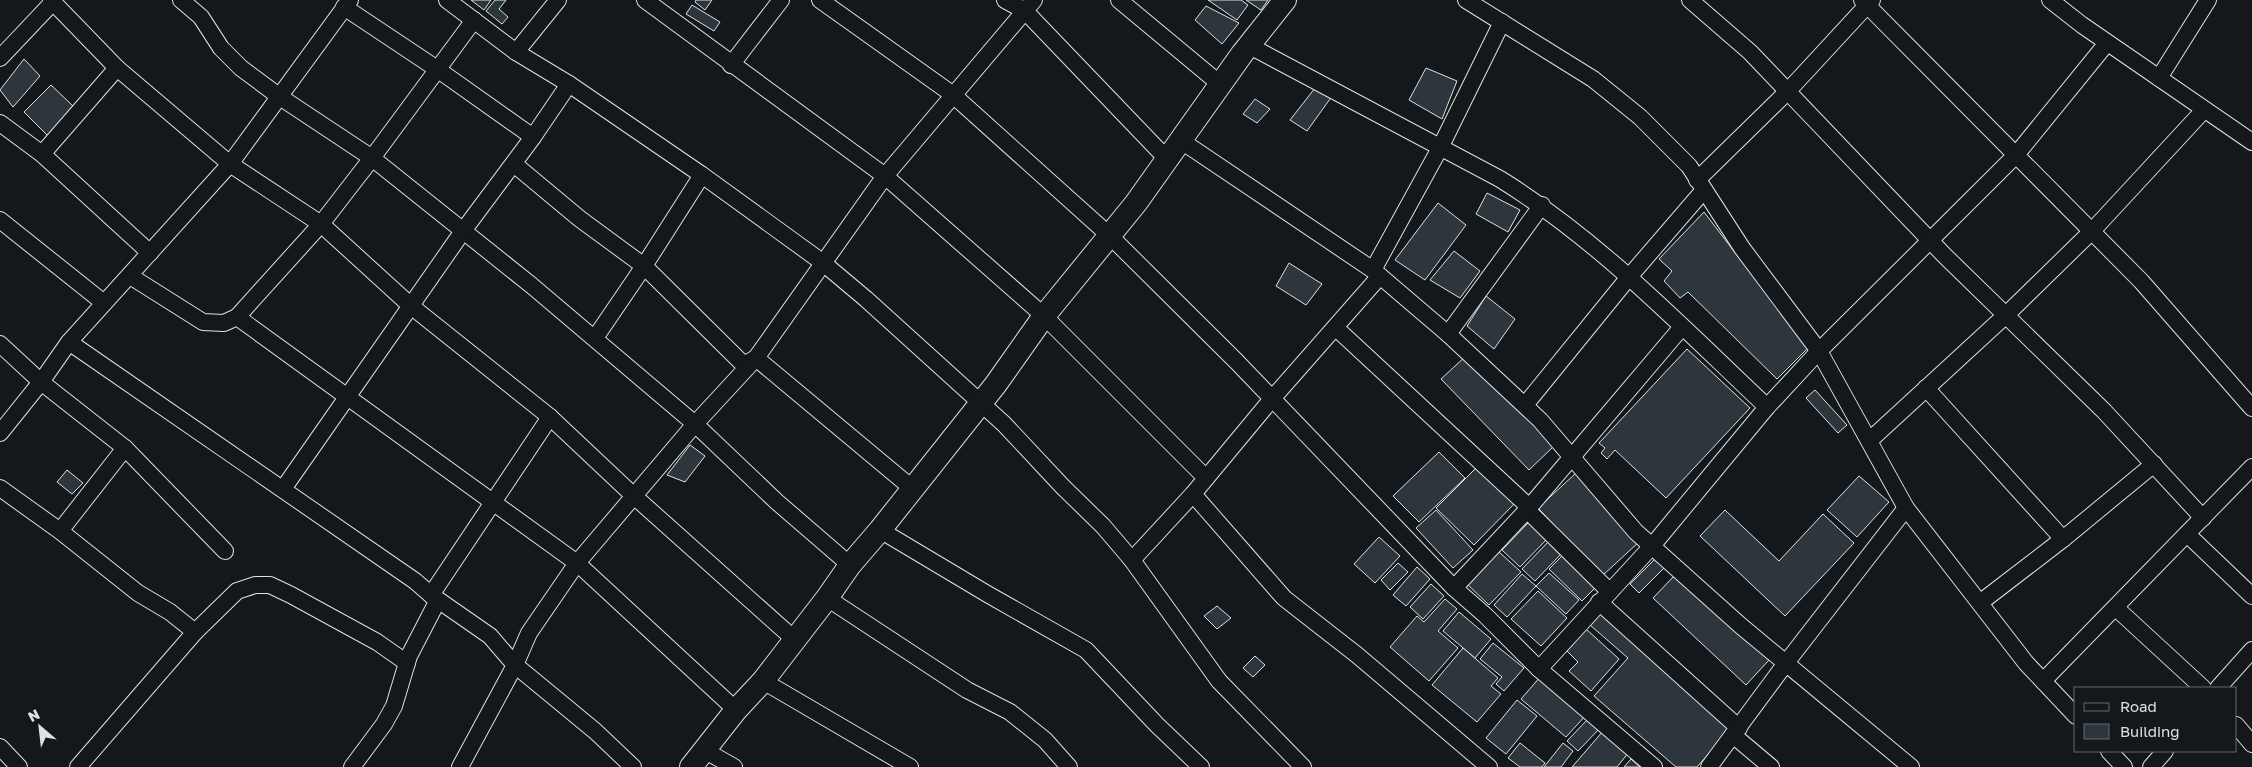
<svg xmlns="http://www.w3.org/2000/svg" width="2252" height="767" font-family="'Golos Text',sans-serif">
<style>
.building{fill:#2c363c;stroke:#d8e6dc}
.lines{fill:none;stroke-linecap:round;stroke-linejoin:round}
.street-casing{stroke:#d8e6dc;stroke-width:18}
.secondary-casing{stroke:#d8e6dc;stroke-width:24}
.street{stroke:#14181c;stroke-width:16}
.secondary{stroke:#14181c;stroke-width:22}
</style>
<rect width="100%" height="100%" fill="#14181c"/>
<g class="building">
<path d="M471,0h20l-7,10z"/>
<path d="M495,0h11l-7,9 9,8 -6,7 -16,-13z"/>
<path d="M696,0h16l-7,10 -10,-8z"/>
<path d="M1208,0h33l7,5 -11,15z"/>
<path d="M1246,0h22l-7,10z"/>
<path d="M692,5l28,17 -6,9 -28,-17z"/>
<path d="M1206,6l33,17 -17,21 -27,-24z"/>
<path d="M24,59l16,17 -27,31 -13,-17z"/>
<path d="M1426,68l31,13 -15,38 -33,-19z"/>
<path d="M1319,83l16,9 -28,39 -17,-11z"/>
<path d="M51,85l22,21 -25,30 -24,-24z"/>
<path d="M1255,99l15,10 -13,14 -14,-9z"/>
<path d="M1487,193l33,17 -12,22 -32,-18z"/>
<path d="M1438,203l28,22 -41,55 -30,-20z"/>
<path d="M1704,212l104,136 -31,31 -89,-87 -8,6 -16,-17 8,-10 -13,-12z"/>
<path d="M1454,251l26,20 -20,27 -30,-18z"/>
<path d="M1289,263l33,21 -16,21 -30,-19z"/>
<path d="M1486,296l29,23 -21,30 -27,-23z"/>
<path d="M1687,349l63,59 -84,90 -51,-48 -8,9 -6,-6 4,-5 -6,-5z"/>
<path d="M1467,355l88,90 -26,25 -88,-91z"/>
<path d="M1815,390l32,35 -9,8 -32,-35z"/>
<path d="M690,445l15,11 -20,26 -18,-7z"/>
<path d="M1439,452l26,26 -46,44 -26,-26z"/>
<path d="M1479,465l37,37 -42,43 -38,-37z"/>
<path d="M67,470l16,13 -11,11 -15,-12z"/>
<path d="M1576,473l64,68 -38,35 -64,-68z"/>
<path d="M1859,476l30,26 -32,35 -30,-27z"/>
<path d="M1436,510l37,40 -20,18 -37,-40z"/>
<path d="M1725,510l54,51 44,-47 31,29 -69,73 -85,-80z"/>
<path d="M1529,522l18,17 -27,28 -18,-17z"/>
<path d="M1379,537l21,19 -25,27 -21,-19z"/>
<path d="M1549,541l13,12 -27,28 -13,-12z"/>
<path d="M1498,551l23,21 -32,33 -22,-21z"/>
<path d="M1564,554l32,33 -14,14 -33,-32z"/>
<path d="M1655,559l9,9 -25,25 -9,-9z"/>
<path d="M1398,563l10,9 -18,18 -9,-10z"/>
<path d="M1417,567l13,12 -24,27 -13,-11z"/>
<path d="M1549,573l30,27 -13,14 -30,-28z"/>
<path d="M1522,574l14,12 -29,31 -13,-12z"/>
<path d="M1676,574l93,86 -23,25 -93,-87z"/>
<path d="M1431,584l13,12 -21,23 -13,-12z"/>
<path d="M1538,591l29,27 -26,28 -30,-27z"/>
<path d="M1445,599l12,10 -19,22 20,17 -29,33 -39,-34 27,-31 7,6z"/>
<path d="M1217,606l14,12 -14,11 -13,-13z"/>
<path d="M1459,612l32,27 -16,19 -32,-27z"/>
<path d="M1601,613l131,114 -35,40h-21l-82,-71 34,-38 -38,-33z"/>
<path d="M1586,629l33,30 -28,32 -22,-20 9,-9 -11,-11z"/>
<path d="M1493,643l31,25 -20,23 -8,-7 6,-7 -22,-18z"/>
<path d="M1463,648l35,30 -7,8 10,8 -24,28 -45,-37z"/>
<path d="M1255,656l10,9 -12,12 -10,-9z"/>
<path d="M1541,676l45,39 -20,22 -45,-38z"/>
<path d="M1517,700l20,16 -31,38 -20,-16z"/>
<path d="M1588,719l11,10 -21,22 -11,-10z"/>
<path d="M1604,730l25,22 -12,15h-45z"/>
<path d="M1520,743l25,20 -3,4h-22l-12,-9z"/>
<path d="M1563,743l10,8 -12,16h-17z"/>
<path d="M1631,759l9,8h-16z"/>
</g>
<g class="lines">
<g class="street-casing">
<g id="street">
<path d="M51,0l66,68 113,96 91,60 90,82 139,111 85,80 159,142"/>
<path d="M181,0l20,17 20,31 20,20 39,29 92,61 159,127 164,139 82,78 73,63"/>
<path d="M447,0l69,52 53,32 133,91 120,87 44,37 138,125 59,63 40,39 29,34 87,121 84,86"/>
<path d="M645,0l240,176 159,140 162,162"/>
<path d="M820,0l132,94 158,142 127,126 217,226 31,27 54,54 115,98"/>
<path d="M1005,0l20,11 141,147"/>
<path d="M1119,0l101,84"/>
<path d="M1466,0l127,79 47,38 49,49 53,82 77,103 87,157 120,155 50,53"/>
<path d="M1690,0l60,52 194,203 160,156 99,107"/>
<path d="M1862,0l279,281 111,127"/>
<path d="M2050,0l32,25 170,117"/>
<path d="M344,7l93,62 96,68"/>
<path d="M1248,45l252,134c100,62 182,148 267,228"/>
<path d="M516,52l42,-52"/>
<path d="M0,58l53,-56"/>
<path d="M731,65l50,-65"/>
<path d="M2159,78l49,-78"/>
<path d="M0,123l42,31 108,99"/>
<path d="M1180,140l193,130 75,64 92,86 96,112 105,94 170,141"/>
<path d="M42,154l75,-86"/>
<path d="M514,164l66,55 64,47 58,-91"/>
<path d="M1697,180l90,-88 85,-92"/>
<path d="M0,220l104,83"/>
<path d="M1373,270l67,-122 62,-126"/>
<path d="M130,276l73,46 21,1 13,-6 84,-93 51,-66 102,-138"/>
<path d="M237,317l340,246 159,147"/>
<path d="M1336,328l192,178"/>
<path d="M1448,334l94,-129"/>
<path d="M595,338l49,-72 100,99 12,-7 157,131"/>
<path d="M69,342l346,239 16,14 59,41 25,29 80,66 38,36"/>
<path d="M0,344l41,38 84,66 100,103"/>
<path d="M1926,388l137,151"/>
<path d="M1525,405l104,-128 75,-87"/>
<path d="M0,433l41,-51 28,-40 161,-178 120,-164"/>
<path d="M1870,440l136,-125 86,-84 112,-121"/>
<path d="M0,488l60,43 78,62 32,19 25,20"/>
<path d="M283,489l180,-258 70,-94 36,-53"/>
<path d="M1193,494l91,104 73,57 132,112"/>
<path d="M1527,510l82,81"/>
<path d="M880,530l109,65 97,55 71,75 44,42"/>
<path d="M60,531l65,-83"/>
<path d="M2187,534l65,62"/>
<path d="M1132,560l61,-66 78,-94 109,-124"/>
<path d="M1454,588l73,-78 155,-183"/>
<path d="M431,595l119,-178"/>
<path d="M827,598l140,92 43,22 35,28 24,27"/>
<path d="M1599,602l140,126"/>
<path d="M1981,602l82,-63 91,-75"/>
<path d="M2116,608l87,80"/>
<path d="M1539,669l113,-123 115,-139 52,-56 197,-196 91,-112"/>
<path d="M763,681l147,86"/>
<path d="M2043,681l209,-214"/>
<path d="M2218,688l34,-38"/>
<path d="M2236,725l16,19"/>
<path d="M1733,735l38,32"/>
<path d="M0,747l19,20"/>
<path d="M704,750l30,17"/>
<path d="M2109,751l15,16"/>
<path d="M78,767l117,-135 42,-41 18,-6h15l21,10 86,47 30,21"/>
<path d="M352,767l32,-43 10,-18 15,-50 29,-56"/>
<path d="M460,767l55,-102 14,-32 48,-70 118,-139 61,-66 129,-182 149,-176"/>
<path d="M1709,767l77,-104 120,-155"/>
<path d="M2151,767l14,-16"/>
</g>
</g>
<g class="secondary-casing">
<path id="secondary" d="M691,767l45,-57 27,-29 64,-83 23,-33 30,-35 116,-146 48,-68 92,-113 106,-149 43,-54"/>
</g>
<use href="#street" class="street"/>
<use href="#secondary" class="secondary"/>
</g>
<rect x="2074" y="687" width="162" height="65" fill="#14181c" stroke="#626a69"/>
<rect x="2084" y="703" width="25" height="8" fill="#14181c" stroke="#626a69"/>
<text x="2120" y="712" font-size="15" fill="#d8e6dc">Road</text>
<rect x="2084" y="724" width="25" height="15" fill="#2c363c" stroke="#626a69"/>
<text x="2120" y="737" font-size="15" fill="#d8e6dc">Building</text>
<g transform="translate(40 727) rotate(332)" stroke="#14181c" stroke-width="4" paint-order="stroke">
<path d="M0-4L9 19L0 12L-9 19Z" fill="#d8e6dc"/>
<text y="-8" font-size="14" font-weight="bold" text-anchor="middle" fill="#d8e6dc">N</text>
</g>
</svg>
